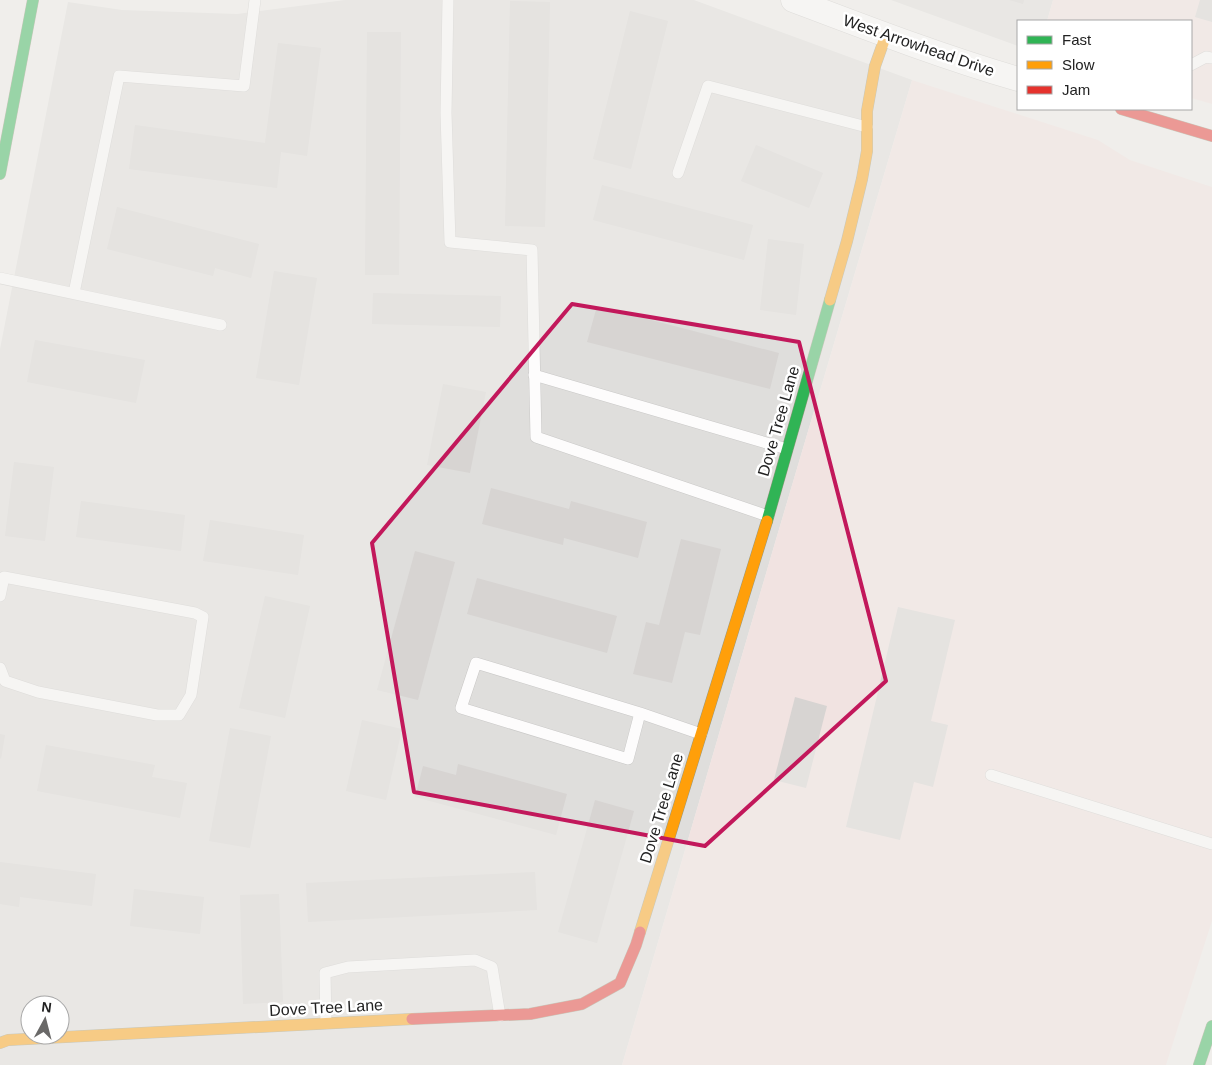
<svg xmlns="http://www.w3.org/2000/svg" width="1212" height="1065" font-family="Arial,sans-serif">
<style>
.residential{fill:#dfdedc;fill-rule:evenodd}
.commercial{fill:#f1e3e1}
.building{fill:#d7d4d2}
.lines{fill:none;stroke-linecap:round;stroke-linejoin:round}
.lane-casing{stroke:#c9c8c7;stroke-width:12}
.street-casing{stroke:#c9c8c7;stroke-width:25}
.fast-casing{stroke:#999a82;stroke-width:12}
.slow-casing{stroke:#999a82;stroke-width:12}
.jam-casing{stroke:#999a82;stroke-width:12}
.lane{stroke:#fdfcfc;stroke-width:11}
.street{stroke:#fdfcfc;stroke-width:24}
.fast{stroke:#30b455;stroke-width:11}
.slow{stroke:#ff9f0a;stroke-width:11}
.jam{stroke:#e5322d;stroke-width:11}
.marked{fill:none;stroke:#c2185b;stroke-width:4;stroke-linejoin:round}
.labels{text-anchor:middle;stroke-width:5;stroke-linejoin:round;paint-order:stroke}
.street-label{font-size:16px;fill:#222;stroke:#fff}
</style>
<rect width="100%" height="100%" fill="#f0eeeb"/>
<g class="residential">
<path d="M345,0h349l218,80 -140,473 -150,512h-622v-716l68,-347 54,8 115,4zM30,1005h30v30h-30z"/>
<path d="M891,0h162l-6,21h-29v25z"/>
</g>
<g class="commercial">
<path d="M1053,0h159v104l-21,-6v-77h-144z"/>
<path d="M912,80l186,60 32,20 82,27v734l-46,144h-544l150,-512z"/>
</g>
<g class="building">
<path d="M1009,0h15l-1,4z"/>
<path d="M1200,0h12v22l-17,-5z"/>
<path d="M510,1l40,1 -5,225 -40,-1z"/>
<path d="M630,11l38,10 -37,148 -38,-10z"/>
<path d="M367,32h34l-2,243h-34z"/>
<path d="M278,43l43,5 -14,108 -26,-4 -4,36 -148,-19 6,-44 130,18z"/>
<path d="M756,145l67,28 -14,35 -68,-27z"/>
<path d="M602,185l151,40 -9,35 -151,-40z"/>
<path d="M117,207l142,37 -8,34 -36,-10 -2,8 -106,-27z"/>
<path d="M768,239l36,5 -8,71 -36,-5z"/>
<path d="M274,271l43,7 -18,107 -43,-7z"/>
<path d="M373,293l128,3 -1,31 -128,-3z"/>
<path d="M597,306l182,47 -9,36 -183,-47z"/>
<path d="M35,340l110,20 -9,43 -109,-21z"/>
<path d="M443,384l43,8 -16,81 -43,-8z"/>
<path d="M14,462l40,5 -9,74 -40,-5z"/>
<path d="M491,488l78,21 2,-8 76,21 -9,36 -74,-20 -1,7 -81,-21z"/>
<path d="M81,501l104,14 -4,36 -105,-14z"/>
<path d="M210,520l94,15 -6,40 -95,-14z"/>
<path d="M681,539l40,10 -21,86 -15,-3 -13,51 -39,-9 13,-52 13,3z"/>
<path d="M415,551l40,11 -37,138 -41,-10z"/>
<path d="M477,578l140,38 -10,37 -140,-39z"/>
<path d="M265,596l45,10 -25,112 -46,-10z"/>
<path d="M898,607l57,13 -24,101 17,4 -15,62 -19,-5 -14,58 -54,-13z"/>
<path d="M795,697l32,9 -21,82 -32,-8z"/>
<path d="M362,720l40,9 -16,71 -40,-9z"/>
<path d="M230,728l41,8 -21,112 -41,-7z"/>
<path d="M0,734l5,1 -4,24 -1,-1z"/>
<path d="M46,745l109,20 -3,12 35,6 -7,35 -143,-27z"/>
<path d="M458,764l109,30 -11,41 -141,-38 8,-31 33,9z"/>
<path d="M595,800l39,11 -37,132 -39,-11z"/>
<path d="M0,862l96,12 -4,32 -72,-9 -1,10 -19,-3z"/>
<path d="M535,872l2,38 -229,12 -2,-39z"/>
<path d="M134,889l70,8 -4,37 -70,-8z"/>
<path d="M279,894l4,108 -40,2 -3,-109z"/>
</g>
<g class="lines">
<g class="lane-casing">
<g id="lane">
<path d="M448,0l-2,113 4,129 82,8 4,187 232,79"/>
<path d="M1191,65l15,-8 6,1"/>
<path d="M678,173l30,-87 159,41"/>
<path d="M0,278l221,47"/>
<path d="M74,293l45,-217 125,10 11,-86"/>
<path d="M534,375l253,74"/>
<path d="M0,596l4,-19 191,36 8,4 -12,78 -12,20h-22l-119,-23 -33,-11 -5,-13"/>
<path d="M640,713l-12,46 -167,-51 15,-45 164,50 61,21"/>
<path d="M991,775l221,69"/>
<path d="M326,1023l-1,-50 23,-6 127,-7 17,7 8,49"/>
</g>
</g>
<g class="street-casing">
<path id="street" d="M793,0c74,28 149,57 225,79"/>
</g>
<g class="fast-casing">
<g id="fast">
<path d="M0,174l33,-174"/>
<path d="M767,521l63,-221"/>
<path d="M1199,1065l13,-39"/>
</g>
</g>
<g class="slow-casing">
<g id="slow">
<path d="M830,300l17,-59 15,-62 5,-28v-40l8,-45 11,-31"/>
<path d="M640,932l127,-411"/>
<path d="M0,1043l8,-3 404,-21"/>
</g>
</g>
<g class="jam-casing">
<g id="jam">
<path d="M1121,109l91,27"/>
<path d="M412,1019l118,-5 52,-10 38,-21 16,-38 4,-13"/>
</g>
</g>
<use href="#lane" class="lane"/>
<use href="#street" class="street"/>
<use href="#fast" class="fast"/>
<use href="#slow" class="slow"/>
<use href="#jam" class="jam"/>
</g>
<path d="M0 0H1212V1065H0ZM572,304l227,38 87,339 -181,165 -291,-54 -42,-249z" fill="#f0eeeb" fill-opacity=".55" fill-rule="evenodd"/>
<path class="marked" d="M572,304l227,38 87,339 -181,165 -291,-54 -42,-249z"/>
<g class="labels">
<g class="street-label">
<text transform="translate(919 45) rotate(19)" y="6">West Arrowhead Drive</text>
<text transform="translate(778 421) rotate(-74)" y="6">Dove Tree Lane</text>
<text transform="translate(661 808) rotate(-73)" y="6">Dove Tree Lane</text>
<text transform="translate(326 1007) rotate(-3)" y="6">Dove Tree Lane</text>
</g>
</g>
<rect x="1017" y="20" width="175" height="90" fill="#ffffff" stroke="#a7a7a7"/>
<rect x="1027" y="36" width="25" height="8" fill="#30b455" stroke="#a7a7a7"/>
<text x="1062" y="45" font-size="15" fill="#222222">Fast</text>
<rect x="1027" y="61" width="25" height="8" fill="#ff9f0a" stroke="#a7a7a7"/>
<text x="1062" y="70" font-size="15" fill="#222222">Slow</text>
<rect x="1027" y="86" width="25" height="8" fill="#e5322d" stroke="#a7a7a7"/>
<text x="1062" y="95" font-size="15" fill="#222222">Jam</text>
<g transform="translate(45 1020) rotate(7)"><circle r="24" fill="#ffffff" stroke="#a7a7a7"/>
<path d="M0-4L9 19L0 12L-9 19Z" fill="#6a6968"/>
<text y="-8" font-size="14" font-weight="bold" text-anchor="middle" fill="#222222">N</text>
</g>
</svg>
